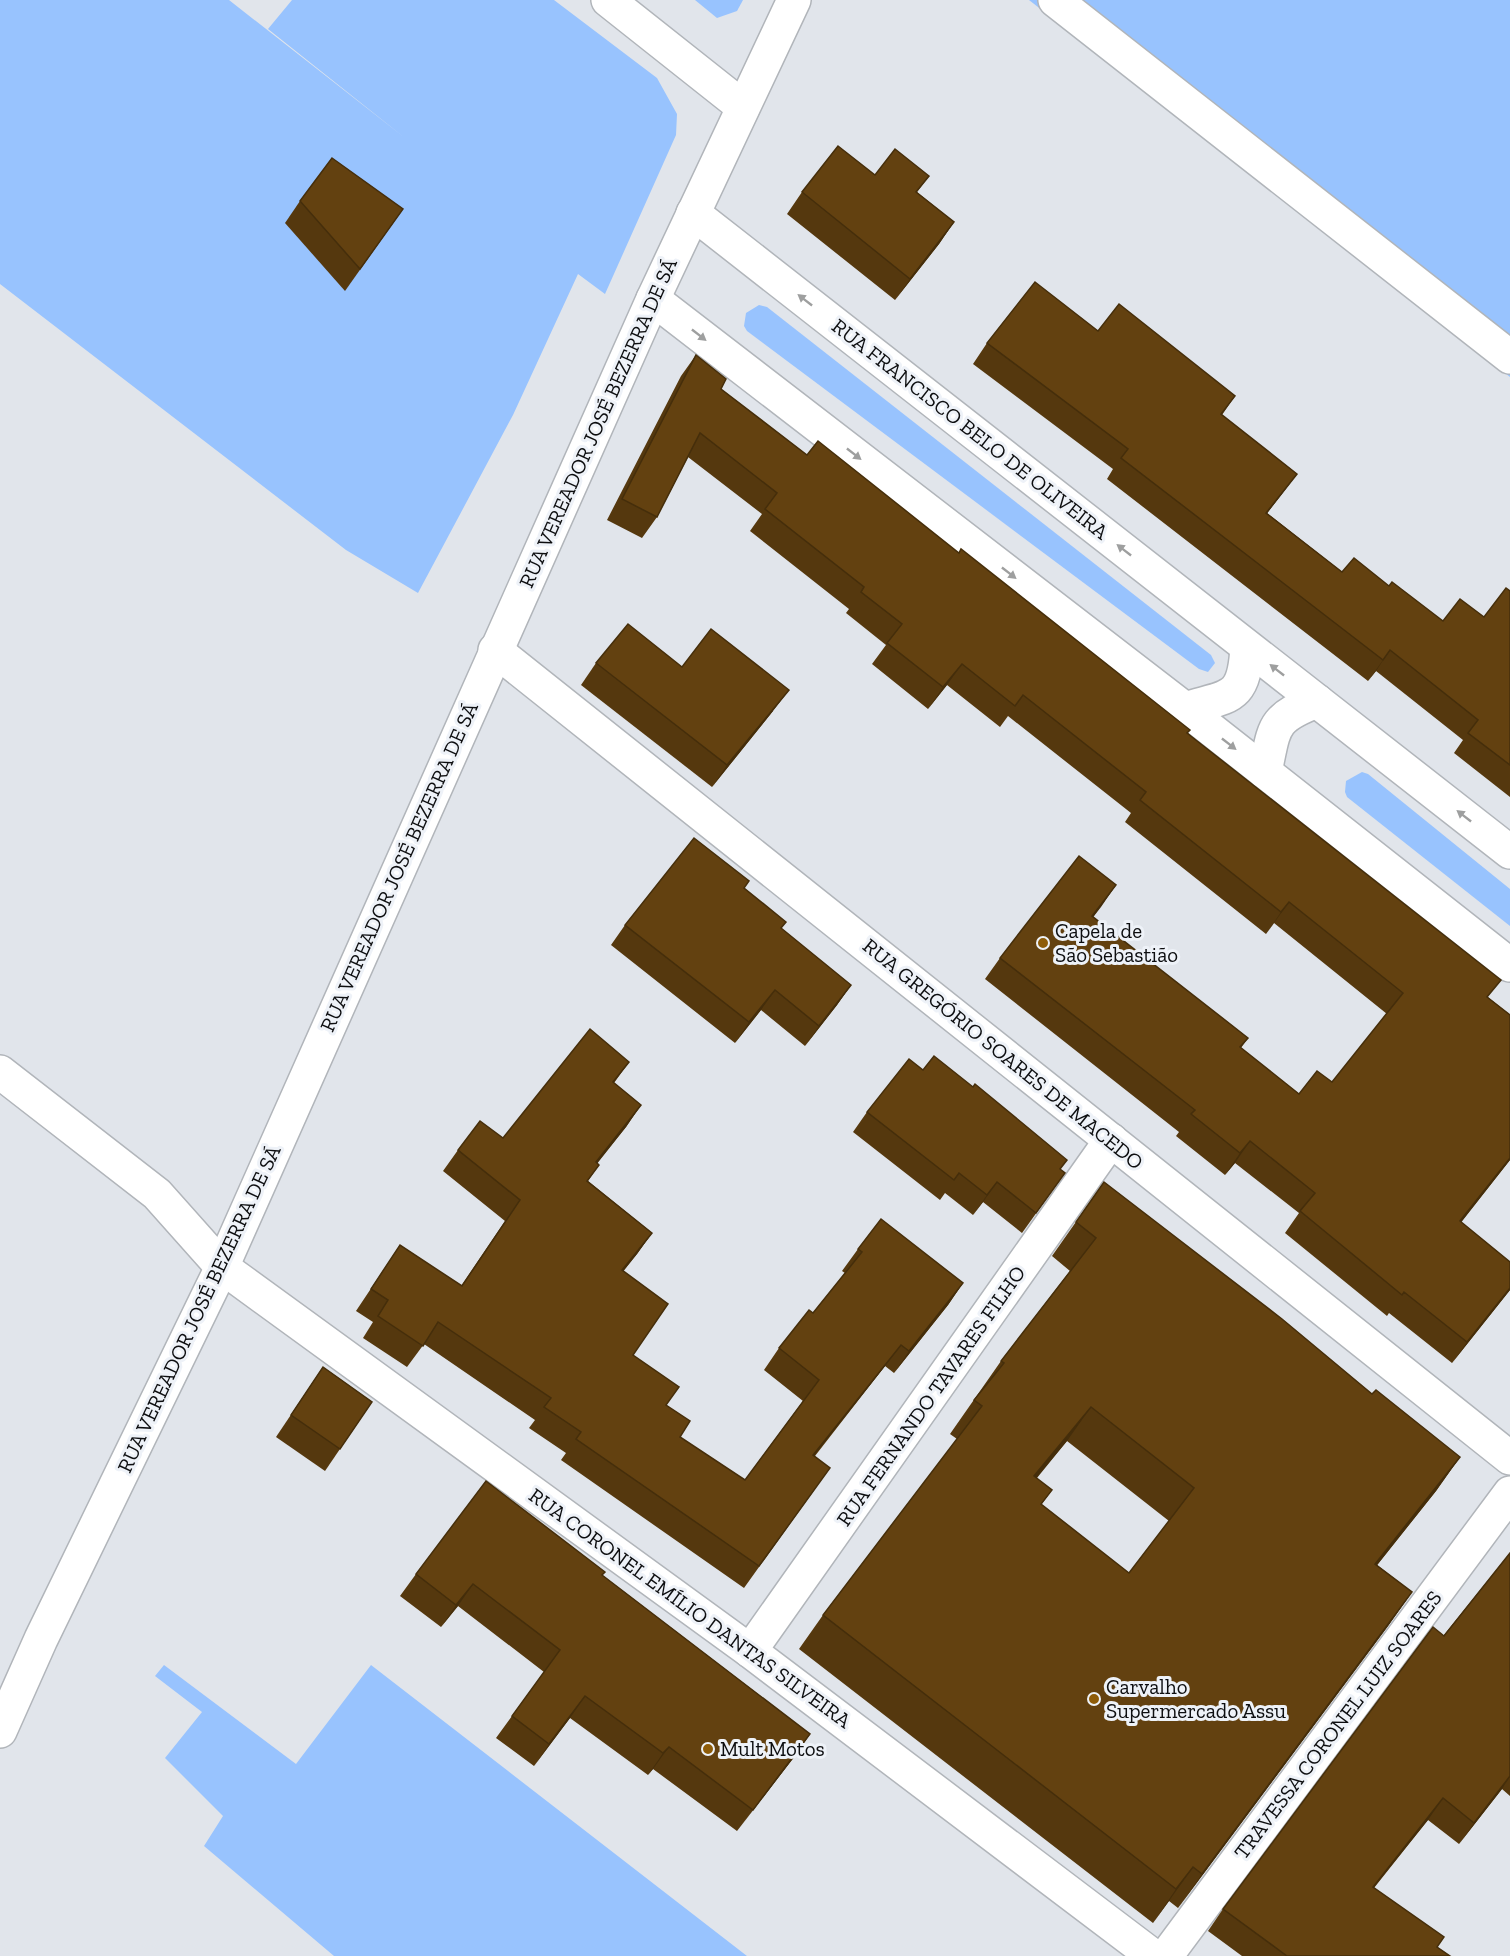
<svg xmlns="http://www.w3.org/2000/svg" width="1510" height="1956" font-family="'Zilla Slab',serif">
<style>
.green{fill:#98c3fe}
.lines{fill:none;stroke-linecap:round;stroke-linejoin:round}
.minor-casing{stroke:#b1b5ba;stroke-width:36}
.minor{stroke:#fff;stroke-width:33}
.wall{fill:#55380e;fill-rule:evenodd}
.shaded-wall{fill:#452e0b}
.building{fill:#634110;stroke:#452e0b;stroke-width:1.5;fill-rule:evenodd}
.oneway{fill:#9e9f9f}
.poi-dot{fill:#8e5c09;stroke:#eef2f8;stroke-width:2}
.labels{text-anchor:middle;stroke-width:6;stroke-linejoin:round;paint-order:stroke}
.street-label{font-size:21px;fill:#0d0e10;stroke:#eef2f8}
.poi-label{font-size:21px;fill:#0d0e10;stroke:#eef2f8;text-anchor:start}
</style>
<rect width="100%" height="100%" fill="#e1e5eb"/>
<g class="green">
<path d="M0,0h229l176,138 -137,-109 24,-29h262l103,78 20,36 -1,21 -71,159 -27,-20 -65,141 -95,178 -72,-43 -346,-266z"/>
<path d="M695,0h48l-6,11 -20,7z"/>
<path d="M1029,0h481v377z"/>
<path d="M759,305l8,2 444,348 4,8 -7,9 -9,-3 -452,-338 -3,-5 2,-13z"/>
<path d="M1362,772l6,2 142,115v37l-163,-129 -2,-5 1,-11z"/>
<path d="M164,1665l132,99 75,-99 376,291h-413l-130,-110 19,-30 -58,-58 37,-46 -47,-36z"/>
</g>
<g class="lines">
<g class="minor-casing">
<g id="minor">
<path d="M608,0l135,107"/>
<path d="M1055,0l455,357"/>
<path d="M693,213l817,639"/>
<path d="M653,299l532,410 325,256"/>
<path d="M495,650l1015,808"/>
<path d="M1185,709c45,-14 59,-8 62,-62"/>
<path d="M1265,772c10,-46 6,-53 52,-71"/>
<path d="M0,1072l157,122 65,73 528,384 403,305"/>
<path d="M750,1651l361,-511"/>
<path d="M0,1731l41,-92 181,-372 431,-968 141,-299"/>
<path d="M1166,1956l344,-463"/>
</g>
</g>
<use href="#minor" class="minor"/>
</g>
<g class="wall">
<path d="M875,175l54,1 -12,16 37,30 -15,22 -44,56 -108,-86 15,-22z"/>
<path d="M300,201l103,8 -58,82 -60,-68z"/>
<path d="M1098,331l137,65 -13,19 75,59 -30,39 75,59 47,14 54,35 41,-4 26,-26v206l-56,-44 9,-13 -87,-69 -8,10 -261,-202 6,-10 -140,-105 14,-21z"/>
<path d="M696,355l25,34 86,66 381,278 301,265 21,17v145l-49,62 49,40v28l-58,73 -63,-50 -2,3 -102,-83 14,-20 -64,-50 -10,12 -49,-39 3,-4 -194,-153 15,-21 116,-73 -23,32 155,121 -7,10 58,46 33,-12 55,-68 -113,-91 -8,11 -141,-112 6,-9 -123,-97 -8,11 -53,-42 -19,24 -56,-45 14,-19 -40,-32 3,-4 -99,-78 12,-17 -74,-57 -31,60 -15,21 -35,-18 74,-144z"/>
<path d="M596,663l177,48 -61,76 -131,-102z"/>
<path d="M744,888l37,41 70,56 -14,20 -32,41 -44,-36 -26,33 -124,-98 14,-20z"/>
<path d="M629,1062l-15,21 27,22 -15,22 -29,36 2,2 -11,16 64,52 -15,21 -14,17 10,84 33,50 14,32 65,43 58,-79 -39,-31 15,-22 34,-35 32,-40 -3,-2 16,-22 105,34 -15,22 -54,68 -9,-7 -70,90v33l-71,99 -183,-128 5,-7 -37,-25 6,-8 -111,-76 -17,23 -44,-29 10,-16 -17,-11 44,-66 61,41 44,-65 -62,-50 15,-21 45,-12z"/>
<path d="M923,1070l142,103 -43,60 -39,-31 -10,13 -28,-22 -5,7 -87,-68 14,-20z"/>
<path d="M1104,1182l268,212 88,63 -24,34 -59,74 35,27 -24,34 -210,282 -9,-7 -16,22 -354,-274 24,-34 134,-176 -7,-5 51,-73 69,-90 -18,-15zM1067,1441l102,80 -40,52 -88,-68 11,-15 -16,-12z"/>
<path d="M323,1367l49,35 -47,69 -49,-34z"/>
<path d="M1510,1553v243l-8,-7 -43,55 -31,-24 -54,68 63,59 13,9h-208l-34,-25 15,-22z"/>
<path d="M416,1574l186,1 208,159 -15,22 -58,75 -84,-62 -5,6 -78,-57 -36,48 -38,-28 48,-66 -86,-66 -17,21 -41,-31z"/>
</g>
<g class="shaded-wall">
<path d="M954,222l-15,22 -44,56 15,-21z"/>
<path d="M1297,474l-15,20 -30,39 14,-20z"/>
<path d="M1390,650l-14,21 -8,10 15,-21z"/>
<path d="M962,664l-15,21 -19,24 15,-22z"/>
<path d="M789,690l-16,21 -61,76 15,-22z"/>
<path d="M1116,885l-15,22 -24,31 15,-22z"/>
<path d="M1289,902l-15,21 -8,11 15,-22z"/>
<path d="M851,985l-14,20 -32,41 14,-20z"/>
<path d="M775,990l-14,20 -26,33 14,-21z"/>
<path d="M641,1105l-15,22 -45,57 15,-22z"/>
<path d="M1250,1141l-15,22 -10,12 15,-22z"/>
<path d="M1510,1158v2l-65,83 15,-22z"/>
<path d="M997,1182l-14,20 -10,13 14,-20z"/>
<path d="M652,1233l-15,21 -30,38 15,-22z"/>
<path d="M963,1283l-15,22 -54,68 15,-22z"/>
<path d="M1510,1288v2l-58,73 15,-21z"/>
<path d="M901,1345l-16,21 -87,110 15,-21z"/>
<path d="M1091,1407l-24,34 -57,70 24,-35z"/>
<path d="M1460,1457l-24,34 -85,107 24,-34z"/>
<path d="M473,1584l-15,22 -17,21 15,-22z"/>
<path d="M1412,1592l-24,34 -210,282 24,-34z"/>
<path d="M585,1696l-15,22 -36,48 15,-22z"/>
<path d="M810,1734l-15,22 -58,75 16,-21z"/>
<path d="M669,1747l-16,22 -5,6 15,-22z"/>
<path d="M1510,1776l-8,13 -43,55 15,-21z"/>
<path d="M1443,1798l-15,22 -71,88 16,-21z"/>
<path d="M1193,1867l-24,34 -16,22 23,-34z"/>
</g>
<g class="building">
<path d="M838,146l37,29 20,-26 34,27 -13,16 38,30 -44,57 -108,-87z"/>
<path d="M332,158l71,51 -43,60 -60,-68z"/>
<path d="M1035,282l63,49 21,-27 116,92 -14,18 76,60 -31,39 76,59 12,-14 35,28 3,-4 51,39 17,-22 24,18 22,-29 4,3v174l-42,-32 10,-13 -88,-70 -7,10 -262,-202 7,-9 -141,-106z"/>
<path d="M696,355l30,24 -5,10 86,66 11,-14 141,112 2,-4 229,181 -3,3 314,247 -14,17 23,18v143l-50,63 50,41v26l-43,54 -63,-50 -2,3 -102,-84 15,-18 -65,-52 -10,12 -49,-39 4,-4 -195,-152 79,-102 37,29 -24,31 156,122 -8,9 59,47 18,-23 15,11 71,-89 -114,-91 -8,10 -141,-112 6,-8 -123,-97 -8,11 -53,-42 -19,23 -56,-44 15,-19 -41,-32 3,-5 -99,-78 12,-16 -77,-60 -43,84 -35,-18z"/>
<path d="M628,624l54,43 29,-38 78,61 -62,75 -131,-102z"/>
<path d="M694,838l55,43 -5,7 42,34 -5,6 70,57 -32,41 -44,-36 -26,32 -124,-97z"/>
<path d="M590,1029l39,33 -16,20 28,23 -45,57 3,3 -12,16 65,52 -30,37 46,34 -35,51 46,32 -13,18 24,16 -10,16 65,43 74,-100 -40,-32 30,-38 4,3 49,-61 -4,-3 23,-30 82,64 -54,68 -8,-6 -88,110 17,13 -71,98 -183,-127 5,-7 -37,-25 7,-9 -113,-76 -15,24 -45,-30 10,-16 -17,-11 29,-44 62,41 58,-86 -62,-50 22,-29 23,17z"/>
<path d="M934,1056l39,31 2,-3 92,76 -7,9 5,4 -29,40 -39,-31 -10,13 -28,-22 -5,7 -87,-68 42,-53 14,11z"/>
<path d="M1104,1182l178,137 90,75 4,-4 84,67 -85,107 37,28 -210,282 -9,-7 -17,22 -353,-274 159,-209 -8,-6 30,-37 -3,-2 95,-123 -20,-16zM1091,1407l103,81 -65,85 -88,-69 11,-14 -18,-14z"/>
<path d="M323,1367l49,35 -32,47 -49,-34z"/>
<path d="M486,1481l119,91 -3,3 208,159 -57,76 -84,-63 -6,6 -78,-57 -36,48 -37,-28 48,-66 -87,-66 -17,21 -40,-31z"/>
<path d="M1510,1553v223l-36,47 -31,-25 -70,89 71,50 -7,10 13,9h-163l-64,-47 210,-282 11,9z"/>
</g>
<defs><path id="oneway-solid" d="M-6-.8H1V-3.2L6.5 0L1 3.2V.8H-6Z" transform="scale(1.5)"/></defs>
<g class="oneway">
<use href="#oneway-solid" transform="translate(805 300) rotate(-142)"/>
<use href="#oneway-solid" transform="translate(699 335) rotate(38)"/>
<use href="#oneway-solid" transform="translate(854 454) rotate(38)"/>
<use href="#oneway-solid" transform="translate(1124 550) rotate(-142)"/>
<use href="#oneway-solid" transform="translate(1009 573) rotate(38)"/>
<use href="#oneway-solid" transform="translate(1277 670) rotate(-142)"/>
<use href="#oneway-solid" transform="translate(1229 744) rotate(38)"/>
<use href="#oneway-solid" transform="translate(1464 816) rotate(-142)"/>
</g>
<g class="poi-dot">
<circle cx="1043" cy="943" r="6"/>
<circle cx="1094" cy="1699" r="6"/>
<circle cx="708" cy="1749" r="6"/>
</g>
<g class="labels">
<g class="street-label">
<text transform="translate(598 423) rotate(-66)" y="7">RUA VEREADOR JOSÉ BEZERRA DE SÁ</text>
<text transform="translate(970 429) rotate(38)" y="7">RUA FRANCISCO BELO DE OLIVEIRA</text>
<text transform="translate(399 867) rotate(-66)" y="7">RUA VEREADOR JOSÉ BEZERRA DE SÁ</text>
<text transform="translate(1003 1054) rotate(39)" y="7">RUA GREGÓRIO SOARES DE MACEDO</text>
<text transform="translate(199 1309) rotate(-65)" y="7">RUA VEREADOR JOSÉ BEZERRA DE SÁ</text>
<text transform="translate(931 1396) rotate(-55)" y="7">RUA FERNANDO TAVARES FILHO</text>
<text transform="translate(690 1608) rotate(36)" y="7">RUA CORONEL EMÍLIO DANTAS SILVEIRA</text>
<text transform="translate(1338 1725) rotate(-53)" y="7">TRAVESSA CORONEL LUIZ SOARES</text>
</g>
<g class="poi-label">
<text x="1055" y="938">Capela de<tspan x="1055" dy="24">São Sebastião</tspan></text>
<text x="1106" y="1694">Carvalho<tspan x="1106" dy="24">Supermercado Assu</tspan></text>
<text x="720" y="1756">Mult Motos</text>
</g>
</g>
</svg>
